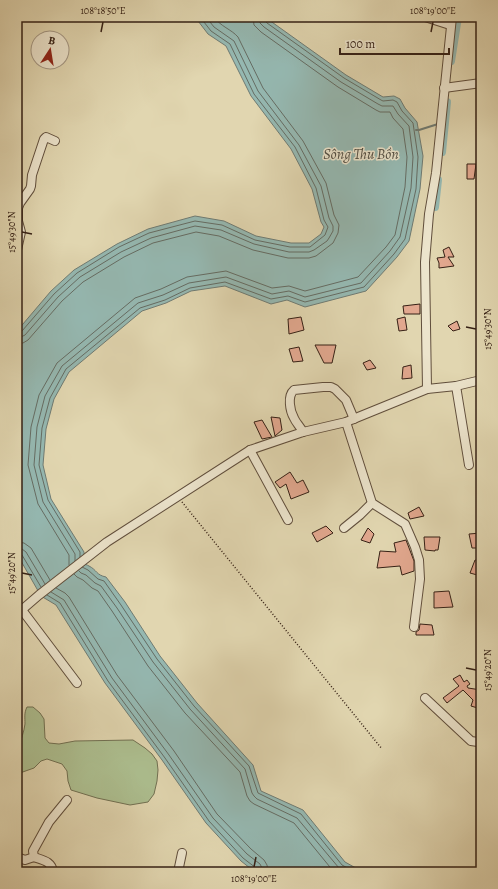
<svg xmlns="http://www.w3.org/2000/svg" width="498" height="889" font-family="Alegreya,serif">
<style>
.green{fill:#adbf90;stroke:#717052}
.water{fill:#95b8b1;stroke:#6f7b73}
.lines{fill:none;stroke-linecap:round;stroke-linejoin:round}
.shore{stroke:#656c63;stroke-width:1}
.stream{stroke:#6f7b73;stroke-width:2}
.canal{stroke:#95b8b1;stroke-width:8}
.building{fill:#e2a88f;stroke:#352015}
.minor-casing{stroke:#604e3c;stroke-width:10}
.path{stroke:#352015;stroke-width:1.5;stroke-dasharray:1 2;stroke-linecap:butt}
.minor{stroke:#ece4cc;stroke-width:8}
.ticks{fill:none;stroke:#352015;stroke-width:1.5}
.labels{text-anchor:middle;stroke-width:3;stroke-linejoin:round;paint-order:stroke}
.water-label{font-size:15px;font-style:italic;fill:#524e44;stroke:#ece4cc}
.neatline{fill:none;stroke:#352015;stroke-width:1.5}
.ticks-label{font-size:10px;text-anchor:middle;fill:#352015}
</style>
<rect width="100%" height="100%" fill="#e1d6b0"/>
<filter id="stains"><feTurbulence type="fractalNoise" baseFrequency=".005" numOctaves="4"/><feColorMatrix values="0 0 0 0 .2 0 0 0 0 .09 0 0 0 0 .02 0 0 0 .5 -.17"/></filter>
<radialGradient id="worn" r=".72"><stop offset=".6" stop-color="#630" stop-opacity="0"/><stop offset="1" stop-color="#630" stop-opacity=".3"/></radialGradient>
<path class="green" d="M27,707h6l7,6 4,6 1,19 4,5 10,1 16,-3 58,-1 12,8 7,6 5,7 1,9 -1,11 -3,13 -6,8 -18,3 -33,-7 -26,-8 -3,-9 -1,-10 -5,-7 -15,-5 -6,2 -7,7 -17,6v-26l2,-1c2,-8 5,-15 6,-23 0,-7 -1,-11 2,-17z"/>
<path class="water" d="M195,17h71l3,3 77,55 37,22 11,-1 6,3 5,9 12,14 6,34 -3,33 -11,52 -12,16 -31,34 -61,16 -18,-7 -16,4 -46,-18 -34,5 -25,12 -24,8 -73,61 -15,27 -8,30 -3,36 8,34 33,53v11c1,1 3,2 5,3 8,4 7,9 17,11l19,25 35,54 37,47 56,62 8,26 42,19 42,52 18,10h-108l-14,-11 -35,-38 -44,-63 -57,-77 -49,-78 -15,-9 -24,-42v-223l34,-40 23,-21 43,-26 31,-15 47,-13 29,5 32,15 35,7h18l12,-9 3,-7 -3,-5 -9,-33 -21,-40 -40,-53 -25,-50 -18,-12z"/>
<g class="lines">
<g class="shore">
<path d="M17,333l5,-2 32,-37 23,-21 42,-26 30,-14 46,-12 27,4 33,15 35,7h20l15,-12 3,-8 -4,-7 -8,-32 -21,-41 -41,-53 -24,-50 -19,-13 -11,-14"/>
<path d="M17,338l4,-1 4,-2 33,-38 22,-20 41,-25 30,-14 44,-12 26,4 33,14 35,8h20l5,-2 13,-9 2,-3 4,-7v-5l-4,-8 -8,-32 -22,-41 -41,-54 -24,-50 -20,-14 -8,-10"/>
<path d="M17,344l6,-1 5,-3 34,-39 21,-19 41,-25 29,-14 43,-11 23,4 34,14 35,8h21l7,-2 17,-13 5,-10 1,-8 -5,-10 -8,-32 -23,-42 -40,-53 -25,-51c-7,-8 -17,-10 -24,-20"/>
<path d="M17,542l7,1 7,5 19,32"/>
<path d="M17,548l5,1 4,3 19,32"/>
<path d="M17,553h3l2,2 19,32"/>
<path d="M80,557v-5l-32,-52 -9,-35 3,-37 8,-30 16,-29 74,-61 25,-8 25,-12 35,-6 46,17 17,-3 17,6 59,-15 30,-33 11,-15 11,-50 2,-32 -5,-34 -11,-12 -5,-9 -4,-2 -10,1 -2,-1 -37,-22 -77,-55 -3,-3v-3"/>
<path d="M75,561v-7l-32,-52 -9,-37 3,-38 8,-31 17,-30 76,-63 25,-8 26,-12 37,-6 46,17 17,-3 16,6 56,-14 29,-32 10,-14 11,-49 2,-31 -4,-31 -11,-12 -5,-8h-11l-4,-2 -37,-22 -77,-55 -4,-4 -1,-6"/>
<path d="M69,565v-10l-31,-51 -10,-39 3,-38 8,-32 18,-32 78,-65 26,-9 26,-12 39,-6 46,17 17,-2 16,5 53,-14 28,-30 9,-12 10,-48 2,-30 -4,-28 -10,-11 -3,-6h-10l-4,-2 -38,-23 -77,-55 -7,-7 -1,-8"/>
<path d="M82,567l6,3 10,9 6,2 17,24 36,54 37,47 55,60 9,27 43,21 41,51 13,7"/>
<path d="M79,571l2,2 5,2 9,8 6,3 16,22 36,54 37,47 55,60 7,24 2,3 3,3 40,19 42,50 5,4"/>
<path d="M74,574l3,3 6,3 9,8 6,3 14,20 36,55 37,47 55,59 7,24 3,5 4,3 40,19 40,49"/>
<path d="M56,588l9,5 4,4 48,78 57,76 43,63 34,35 13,11 3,5 1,7"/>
<path d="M51,592l13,8 48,78 57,77 44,63 34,36 13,10 2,4v4"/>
<path d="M47,595l13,8 48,78 57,77 44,63 34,37 13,10 1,4"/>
</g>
<path class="stream" d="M416,130h3l19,-6"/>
<g class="canal">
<path d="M451,61l7,-44"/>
<path d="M442,152l5,-50"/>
<path d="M435,207l3,-27"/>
</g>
</g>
<g class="building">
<path d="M467,164h9l-2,15h-7z"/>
<path d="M449,247l5,10h-6l6,9 -15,2v-5l-2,-5 8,-1 -2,-7z"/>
<path d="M420,304v10h-16l-1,-8z"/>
<path d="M301,317l3,13 -15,4 -1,-15z"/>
<path d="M405,317l2,13 -8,1 -2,-12z"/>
<path d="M457,321l3,8 -7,2 -5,-5z"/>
<path d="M315,345h21l-4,18h-8z"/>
<path d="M299,347l4,14 -10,1 -4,-13z"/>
<path d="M370,360l6,8 -9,2 -4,-7z"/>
<path d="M411,365l1,13 -10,1 1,-12z"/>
<path d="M271,417l9,1 2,12 -7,6z"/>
<path d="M262,420l10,17 -10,2 -8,-17z"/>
<path d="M290,472l7,11 6,-3 6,12 -18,7 -5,-15 -6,4 -5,-6z"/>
<path d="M419,507l5,9 -14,3 -2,-6z"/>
<path d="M326,526l7,7 -16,9 -5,-9z"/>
<path d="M368,528l6,6 -4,9 -9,-3z"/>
<path d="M481,533l-1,15h-8l-3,-14z"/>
<path d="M424,537h16l-2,13h-3v1l-10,-1z"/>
<path d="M406,540l8,21v10l-12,4 -2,-9 -23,2 3,-17 16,1 -2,-9z"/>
<path d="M475,560l6,1v15l-11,-3z"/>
<path d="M449,591l4,16 -19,1v-16z"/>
<path d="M420,624l12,1 2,10h-18v-3l3,-2z"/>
<path d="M460,675l4,7 3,-2 3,4 -3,2 1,2 13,2v19l-10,-3 2,-6 -10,-10 -16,13 -4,-5 16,-12 -6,-7z"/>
</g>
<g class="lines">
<g class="minor-casing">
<g id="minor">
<path d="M425,17l25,8"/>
<path d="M444,88l37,-5"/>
<path d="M17,250l4,-18 -3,-11v-13l2,-5 10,-14 1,-3 1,-11 12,-36 2,-2 9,4"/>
<path d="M456,386l13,79"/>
<path d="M427,389l-2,-127 4,-48 7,-41 16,-156"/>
<path d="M346,422l26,81 33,21 10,23 4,13 1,19 -6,48"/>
<path d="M303,432c-3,-6 -7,-9 -9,-14 -4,-7 -7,-22 0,-28l29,-3h8l4,2 11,11 8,19"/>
<path d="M250,450l38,70"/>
<path d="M344,528l16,-13 12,-12"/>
<path d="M22,610l55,73"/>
<path d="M17,614l22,-19 68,-53 143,-92 53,-18 43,-10 81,-33 29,-3 25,-6"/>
<path d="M425,698l46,43 7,1 3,-1"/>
<path d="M17,857l8,3 9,-3"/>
<path d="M53,872c-1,-11 -11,-12 -19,-15l-1,-6 16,-29 18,-22"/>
<path d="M178,872l4,-19"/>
</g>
</g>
<path class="path" d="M182,502l200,247"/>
<use href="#minor" class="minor"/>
</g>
<path class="ticks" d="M101,32l2,-10M431,32l2,-10M22,232l10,2M466,327l10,2M22,573l10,2M466,668l10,2M254,867l2,-10"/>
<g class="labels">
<g class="water-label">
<text x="361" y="159">Sông Thu Bồn</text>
</g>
</g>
<rect width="498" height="889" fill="none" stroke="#e1d6b0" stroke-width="44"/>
<g transform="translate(50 50) rotate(12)"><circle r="19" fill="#ece4cc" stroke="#a39683"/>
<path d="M0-3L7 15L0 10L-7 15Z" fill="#8f2418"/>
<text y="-6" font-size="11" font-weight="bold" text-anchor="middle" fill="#352015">B</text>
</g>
<path d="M340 48v6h109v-6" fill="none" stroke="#352015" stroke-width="2"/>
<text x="346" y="48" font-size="12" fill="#352015" stroke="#ece4cc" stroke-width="3" paint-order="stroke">100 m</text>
<rect x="22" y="22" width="454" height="845" class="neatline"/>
<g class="ticks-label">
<text x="103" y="14">108°18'50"E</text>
<text x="433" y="14">108°19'00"E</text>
<text transform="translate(11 232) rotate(-90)" y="4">15°49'30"N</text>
<text transform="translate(487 329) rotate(-90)" y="4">15°49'30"N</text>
<text transform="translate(11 573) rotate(-90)" y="4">15°49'20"N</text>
<text transform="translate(487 670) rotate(-90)" y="4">15°49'20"N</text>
<text x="254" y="882">108°19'00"E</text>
</g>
<rect width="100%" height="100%" filter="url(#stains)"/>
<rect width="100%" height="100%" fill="url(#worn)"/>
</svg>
